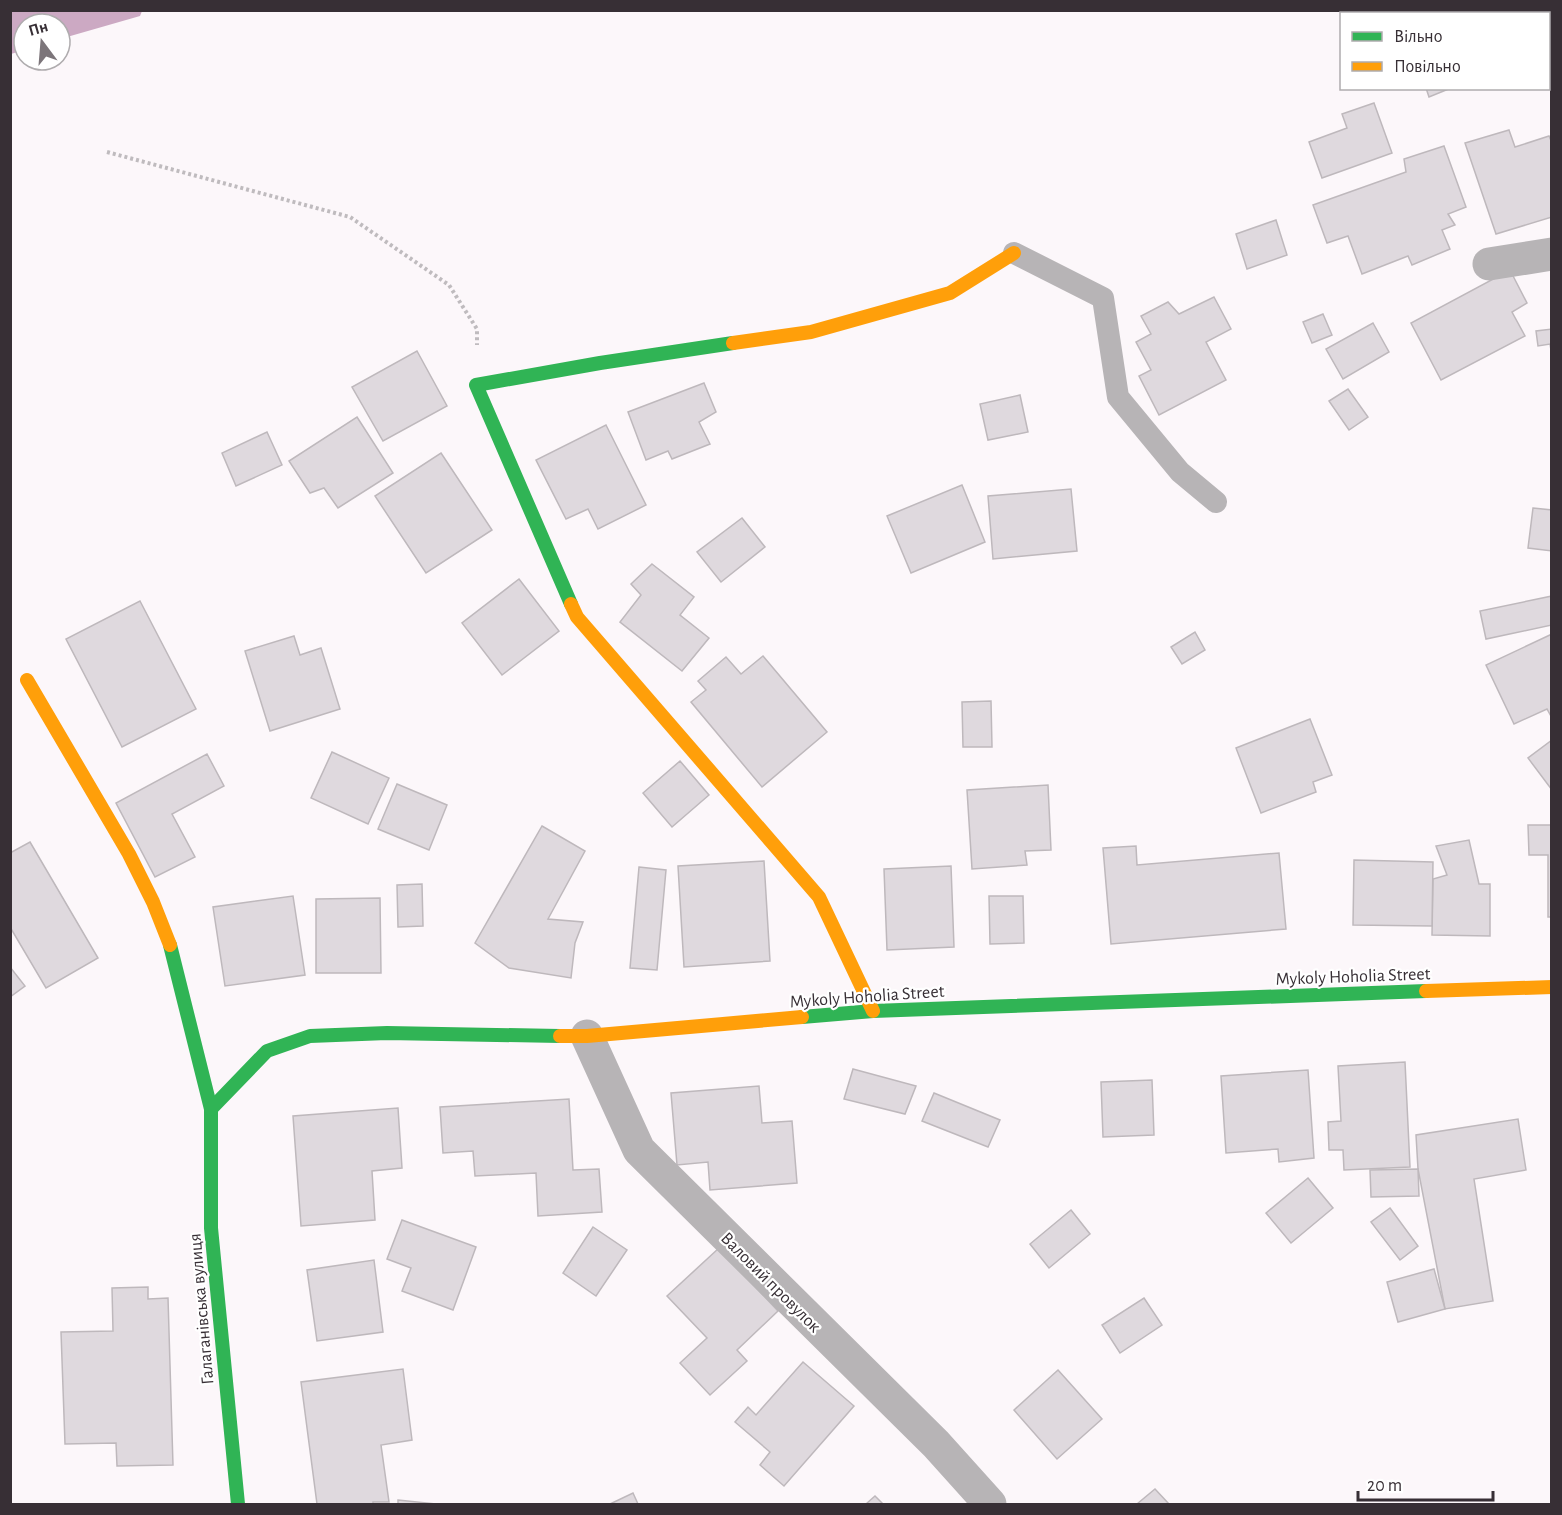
<svg xmlns="http://www.w3.org/2000/svg" width="1562" height="1515" font-family="'Alegreya Sans',sans-serif">
<style>
.water{fill:#cca9c3}
.building{fill:#dfd9de;stroke:#beb8bc;stroke-width:1.5}
.lines{fill:none;stroke-linecap:round;stroke-linejoin:round}
.path{stroke:#bfbbbe;stroke-width:4;stroke-dasharray:3 3;stroke-linecap:butt}
.lane{stroke:#b7b4b6;stroke-width:22}
.street{stroke:#b7b4b6;stroke-width:33}
.fast{stroke:#30b455;stroke-width:14}
.slow{stroke:#ff9f0a;stroke-width:14}
.labels{text-anchor:middle;stroke-width:4.5;stroke-linejoin:round;paint-order:stroke}
.street-label{font-size:18px;fill:#372f35;stroke:#fff}
</style>
<rect width="100%" height="100%" fill="#fcf7fa"/>
<path class="water" d="M11,10h131v1l-2,5 -80,23v-15h-36v26l-13,4z"/>
<g class="building">
<path d="M1520,10h32v53l-4,2v-51h-26z"/>
<path d="M1426,88h25l-22,9z"/>
<path d="M1374,103l18,50 -70,25 -13,-36 38,-14 -5,-14z"/>
<path d="M1509,130l6,17 34,-11 3,7v74l-56,17 -31,-91z"/>
<path d="M1444,146l22,61 -18,7 7,11 -13,5 8,19 -38,16 -4,-9 -46,18 -14,-38 -21,7 -14,-38 93,-33 -2,-13z"/>
<path d="M1276,220l11,35 -40,14 -11,-35z"/>
<path d="M1510,270l17,33 -15,9 13,24 -84,44 -30,-57z"/>
<path d="M1214,297l17,32 -25,13 20,38 -67,35 -20,-39 12,-6 -15,-28 15,-8 -10,-18 27,-14 11,12z"/>
<path d="M1323,314l9,21 -20,8 -9,-21z"/>
<path d="M1373,323l16,29 -46,27 -17,-30z"/>
<path d="M1552,329v28l-2,-13 -12,2 -2,-15z"/>
<path d="M417,351l30,55 -64,35 -31,-54z"/>
<path d="M704,383l12,29 -17,10 11,22 -38,15 -4,-8 -22,9 -18,-48z"/>
<path d="M1348,389l20,28 -19,13 -20,-29z"/>
<path d="M1020,395l8,37 -40,8 -8,-36z"/>
<path d="M357,417l36,56 -55,35 -14,-20 -14,5 -21,-32z"/>
<path d="M606,425l40,80 -48,24 -10,-20 -22,10 -30,-59z"/>
<path d="M267,432l15,33 -46,21 -14,-33z"/>
<path d="M441,453l51,77 -66,43 -51,-77z"/>
<path d="M962,485l23,57 -74,31 -24,-57z"/>
<path d="M1071,489l6,62 -84,8 -5,-63z"/>
<path d="M1533,508l19,2v41l-24,-3z"/>
<path d="M742,518l23,29 -44,35 -24,-30z"/>
<path d="M652,564l42,33 -14,18 29,23 -27,33 -62,-49 21,-27 -10,-11z"/>
<path d="M519,579l40,52 -57,44 -40,-52z"/>
<path d="M1552,596v29l-66,14 -6,-28z"/>
<path d="M140,601l56,108 -74,38 -56,-108z"/>
<path d="M1195,632l10,18 -23,14 -11,-17z"/>
<path d="M1552,634v84l-5,-9 -33,15 -28,-59z"/>
<path d="M294,636l6,19 21,-7 19,61 -70,22 -25,-80z"/>
<path d="M763,656l64,76 -65,55 -71,-85 15,-12 -8,-9 28,-24 15,17z"/>
<path d="M991,701l1,46h-29l-1,-45z"/>
<path d="M1310,719l22,56 -19,7 3,10 -55,21 -25,-65z"/>
<path d="M1552,740v50l-24,-32z"/>
<path d="M332,752l57,26 -21,46 -57,-26z"/>
<path d="M207,754l17,32 -52,28 23,43 -40,20 -39,-74z"/>
<path d="M680,761l29,34 -37,32 -29,-34z"/>
<path d="M397,784l50,21 -18,45 -51,-21z"/>
<path d="M1048,785l3,65 -26,1 2,14 -55,4 -5,-79z"/>
<path d="M1528,825h24v92h-4v-62h-19z"/>
<path d="M542,826l43,25 -37,68 35,3 -8,21 -4,35 -62,-10 -34,-25z"/>
<path d="M1469,840l10,44h11v52l-58,-1 1,-56 14,-4 -11,-29z"/>
<path d="M30,842l68,116 -52,30 -36,-61v-74z"/>
<path d="M1136,846l1,19 142,-12 7,76 -175,15 -8,-96z"/>
<path d="M1354,860l79,2 -1,64 -79,-1z"/>
<path d="M764,861l6,100 -86,6 -6,-101z"/>
<path d="M951,866l3,81 -67,3 -3,-81z"/>
<path d="M639,867l27,3 -9,100 -27,-2z"/>
<path d="M422,884l1,42 -25,1 -1,-42z"/>
<path d="M293,896l12,79 -80,11 -12,-79z"/>
<path d="M989,896h34l1,47 -34,1z"/>
<path d="M380,898l1,75h-65v-74z"/>
<path d="M10,967l15,19 -15,11z"/>
<path d="M1405,1062l5,105 -66,3 -1,-20h-14l-1,-28 13,-1 -3,-55z"/>
<path d="M853,1069l63,17 -11,28 -61,-15z"/>
<path d="M1308,1070l6,88 -35,4 -1,-13 -52,4 -5,-77z"/>
<path d="M1152,1080l2,55 -51,2 -2,-55z"/>
<path d="M759,1086l3,37 30,-2 5,62 -87,7 -2,-28 -31,3 -6,-72z"/>
<path d="M934,1093l66,27 -12,27 -66,-26z"/>
<path d="M569,1099l4,71 26,-1 3,43 -64,4 -2,-43 -61,3 -2,-25 -30,2 -3,-46z"/>
<path d="M398,1108l4,60 -30,3 3,49 -74,6 -8,-110z"/>
<path d="M1518,1119l8,51 -52,9 19,122 -48,8 -27,-140 -2,-34z"/>
<path d="M1418,1169l1,27 -48,1 -1,-27z"/>
<path d="M1308,1178l25,30 -42,35 -25,-30z"/>
<path d="M1390,1208l28,38 -18,14 -29,-38z"/>
<path d="M1071,1210l19,24 -41,34 -19,-24z"/>
<path d="M402,1220l74,27 -23,63 -51,-19 9,-23 -24,-9z"/>
<path d="M593,1227l34,23 -31,46 -33,-23z"/>
<path d="M719,1248l59,63 -41,39 10,11 -37,34 -30,-32 27,-25 -40,-42z"/>
<path d="M374,1260l9,72 -66,9 -10,-71z"/>
<path d="M1434,1269l11,40 -47,13 -11,-40z"/>
<path d="M148,1287v12l20,-1 5,167 -56,1 -1,-23 -51,1 -4,-112 52,-1 -1,-43z"/>
<path d="M1144,1298l18,27 -42,28 -18,-28z"/>
<path d="M803,1362l51,44 -70,80 -24,-21 10,-13 -35,-30 13,-15 8,8z"/>
<path d="M403,1369l9,71 -31,5 8,57h-16v2h-56l-16,-122z"/>
<path d="M1058,1370l44,49 -45,40 -43,-49z"/>
<path d="M1155,1489l14,15h-32z"/>
<path d="M633,1493l5,11h-28z"/>
<path d="M875,1496l8,8h-17z"/>
<path d="M398,1500l38,4h-38z"/>
</g>
<g class="lines">
<path class="path" d="M107,152l243,65 99,68 28,44v16"/>
<path class="lane" d="M1014,253l89,45 15,99 62,75 36,30"/>
<g class="street">
<path d="M1489,264l63,-10"/>
<path d="M587,1036l52,114 297,294 54,60"/>
</g>
<g class="fast">
<path d="M571,604l-95,-219 124,-22 133,-20"/>
<path d="M170,945l41,164v119l27,276"/>
<path d="M802,1017l71,-6 553,-20"/>
<path d="M211,1109l56,-58 43,-15 77,-3 173,3"/>
</g>
<g class="slow">
<path d="M733,343l78,-11 139,-39 64,-40"/>
<path d="M571,604l6,13 242,280 54,114"/>
<path d="M27,680l102,174 24,48 17,43"/>
<path d="M1426,991l126,-4"/>
<path d="M560,1036h27l215,-19"/>
</g>
</g>
<g class="labels">
<g class="street-label">
<text transform="translate(1353 976) rotate(-2)" y="6">Mykoly Hoholia Street</text>
<text transform="translate(867 996) rotate(-4)" y="6">Mykoly Hoholia Street</text>
<text transform="translate(771 1282) rotate(45)" y="6">Валовий провулок</text>
<text transform="translate(201 1309) rotate(-95)" y="6">Галаганівська вулиця</text>
</g>
</g>
<rect width="1562" height="1515" fill="none" stroke="#372f35" stroke-width="24"/>
<rect x="1340" y="12" width="210" height="78" fill="#ffffff" stroke="#afacae" stroke-width="1.5"/>
<rect x="1352" y="32" width="30" height="9" fill="#30b455" stroke="#afacae" stroke-width="1.5"/>
<text x="1394" y="42" font-size="18" fill="#372f35">Вільно</text>
<rect x="1352" y="62" width="30" height="9" fill="#ff9f0a" stroke="#afacae" stroke-width="1.5"/>
<text x="1394" y="72" font-size="18" fill="#372f35">Повільно</text>
<g transform="translate(42 42) rotate(344)"><circle r="28" fill="#ffffff" stroke="#afacae" stroke-width="1.5"/>
<path d="M0-4.5L10 22L0 15L-10 22Z" fill="#7c757a"/>
<text y="-9" font-size="16" font-weight="bold" text-anchor="middle" fill="#372f35">Пн</text>
</g>
<path d="M1358 1491v9h135v-9" fill="none" stroke="#372f35" stroke-width="3"/>
<text x="1367" y="1491" font-size="18" fill="#372f35" stroke="#ffffff" stroke-width="4.5" paint-order="stroke">20 m</text>
</svg>
